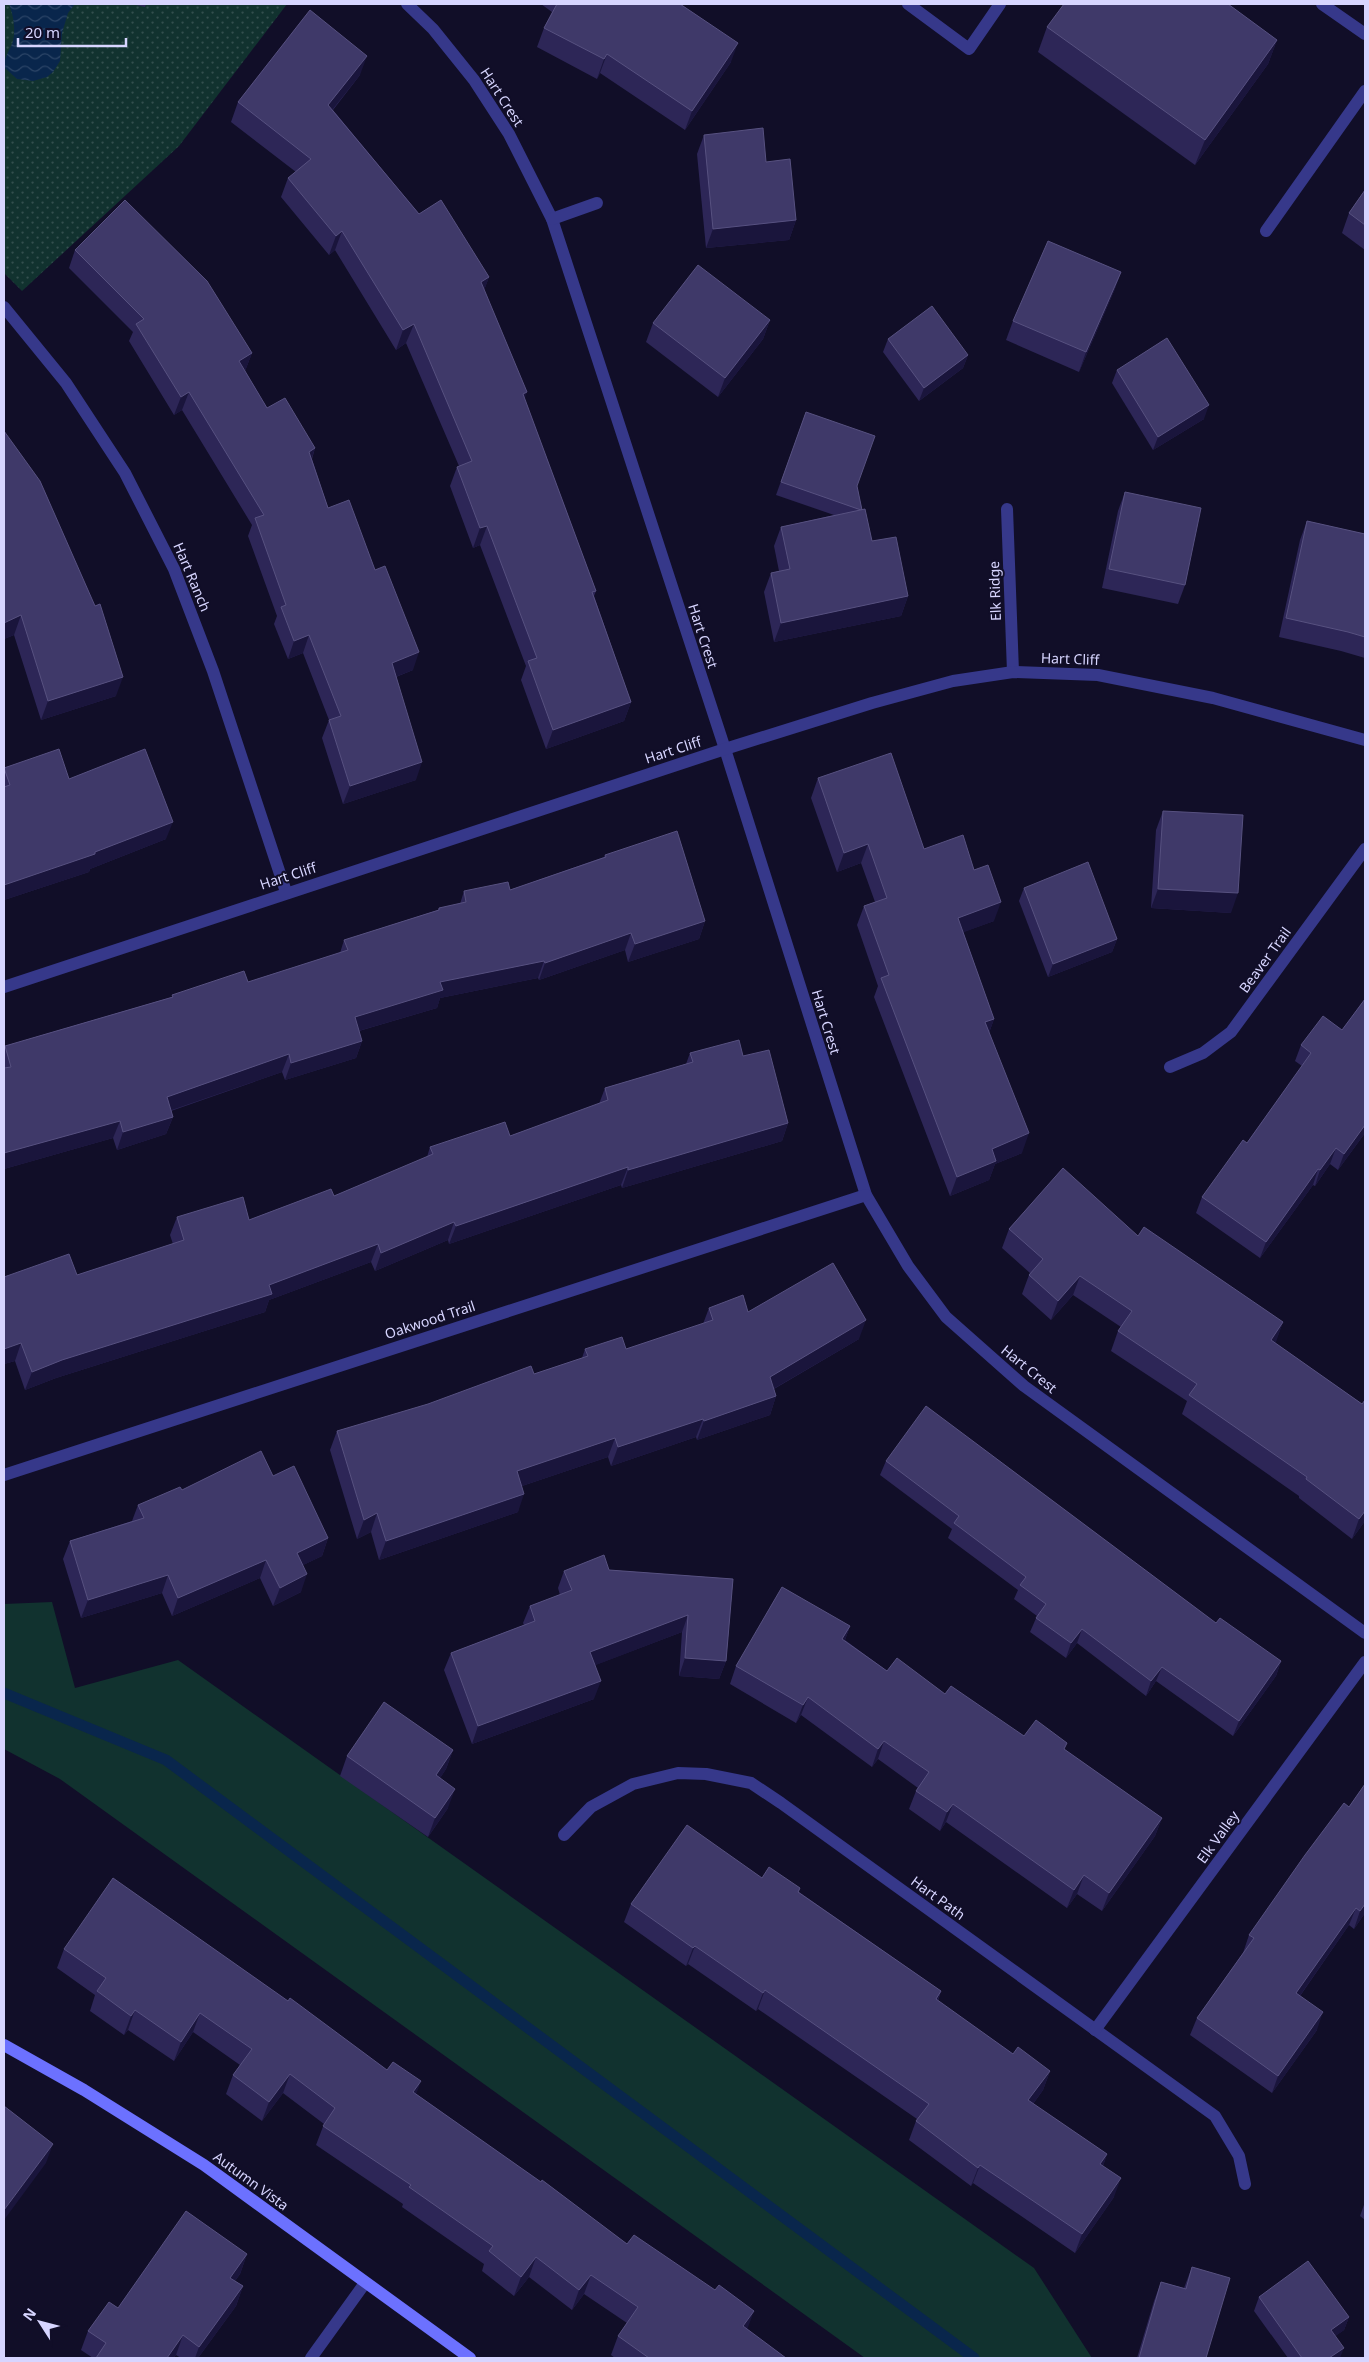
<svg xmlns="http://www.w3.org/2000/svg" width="1369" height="2362" font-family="'Noto Sans',sans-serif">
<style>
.grass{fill:#11322f}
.park{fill:url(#park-dots)}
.water{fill:url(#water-waves)}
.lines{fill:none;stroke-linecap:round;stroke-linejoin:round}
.stream{stroke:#09264c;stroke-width:11}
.lane{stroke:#36388a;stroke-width:12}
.street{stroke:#36388a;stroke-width:12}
.secondary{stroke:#6c71ff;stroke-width:12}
.wall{fill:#2d2657}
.shaded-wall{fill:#1a153c}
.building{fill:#3f3969;stroke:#575180}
.labels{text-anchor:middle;stroke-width:4;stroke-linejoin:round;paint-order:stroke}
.street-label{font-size:14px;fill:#d7d5ff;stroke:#110e28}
</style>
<defs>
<pattern id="park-dots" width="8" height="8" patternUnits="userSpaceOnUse" patternTransform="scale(1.25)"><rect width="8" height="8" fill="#11322f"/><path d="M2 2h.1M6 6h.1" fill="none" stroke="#334f4e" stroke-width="1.8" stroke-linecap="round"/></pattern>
<pattern id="water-waves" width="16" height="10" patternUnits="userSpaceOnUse" patternTransform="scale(1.25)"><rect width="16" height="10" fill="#09264c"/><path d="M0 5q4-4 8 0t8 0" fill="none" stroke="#2c4567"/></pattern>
</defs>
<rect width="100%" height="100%" fill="#110e28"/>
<path class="grass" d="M52,1602l23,86 103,-28 856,608 58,90h-227l-805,-579 -56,-30v-145z"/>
<path class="park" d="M4,4h283l-108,142 -157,145 -18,-18z"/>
<path class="water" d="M9,4h66l-7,9 -6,20 -2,28 -7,11 -6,5 -14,4 -16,-2 -12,-11c-2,-11 5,-17 8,-27 3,-12 0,-27 -4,-37z"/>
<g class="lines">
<path class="stream" d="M4,1693l162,67 808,598"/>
<g class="lane">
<path d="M908,4l61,45 31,-45"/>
<path d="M1322,4l43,30"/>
<path d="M1266,231l99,-140"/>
</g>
<g class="street">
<path d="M407,4l26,25 41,51 35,54 43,85 173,530 141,446 42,71 38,51 78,69 341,247"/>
<path d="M552,219l45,-16"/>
<path d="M4,307l62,76 59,90 49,96 39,102 73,221"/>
<path d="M1007,509l6,163"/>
<path d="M4,987l721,-238 147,-46 81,-22 60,-9 85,3 115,23 152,42"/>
<path d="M1170,1067l33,-14 28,-21 134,-183"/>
<path d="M4,1475l862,-280"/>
<path d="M564,1835l27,-28 42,-23 45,-11 28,1 45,9 30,20 434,313 24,40 6,28"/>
<path d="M1095,2030l270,-368"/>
<path d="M311,2358l54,-75"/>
</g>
<path class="secondary" d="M4,2045l80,45 120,75 266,193"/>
</g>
<g class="wall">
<path d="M132,4h14l-1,3z"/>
<path d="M541,4h139l51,58 -46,68 -85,-57 -3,6 -60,-32 7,-19 8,-16z"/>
<path d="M1047,27l230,13 -9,24 -73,101 -157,-113z"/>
<path d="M360,75l-27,35 86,104 70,63 -5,13 112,301 -2,5 37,106 -7,19 -78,28 -25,-69 5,-14 -46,-121 -7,3 -23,-62 7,-19 2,-1 -53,-123 -10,7 -61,-100 -6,5 -48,-58 7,-19 8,-6 -65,-50 7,-20z"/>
<path d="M704,135l62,27 30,58 -7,20 -83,8 -9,-94z"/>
<path d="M1365,190v60l-23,-17 7,-20z"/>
<path d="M75,250l177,103 -7,18 22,37 48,40 -3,11 16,49 85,162 -17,7 20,103 -73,24 -21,-66 7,-18 -26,-67 -15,6 -14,-35 3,-8 -29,-80 4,-11 -70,-115 -8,5 -45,-74 4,-9 -64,-64z"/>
<path d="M1121,272l-7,19 -35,81 -73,-32 7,-19z"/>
<path d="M770,320l-7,19 -45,58 -72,-55 7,-19z"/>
<path d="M888,339l80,16 -5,13 -44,33 -36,-49z"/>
<path d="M1117,370l87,49 -51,31 -41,-67z"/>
<path d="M806,412l51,74 5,24 10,31 36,55 -7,20 -127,26 -10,-50 7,-19 8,-2 -5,-25 7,-19 53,-12 -58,-20z"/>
<path d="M4,431l112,265 -75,24 -27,-85 -10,4z"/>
<path d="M1125,492l60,93 -7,19 -76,-16 16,-77z"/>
<path d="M1307,521l58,13v124l-24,-7 -62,-14 21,-97z"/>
<path d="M4,768l65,11 97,60 -76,30 -1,3 -85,28z"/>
<path d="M818,778l106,71 50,21 20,51 -31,11 31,87 -5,14 33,120 -27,11 -6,16 -39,16 -76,-199 4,-11 -21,-61 7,-19 11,-4 -14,-39 -24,9 -26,-74z"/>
<path d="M1163,811l68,102 -80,-5 5,-78z"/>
<path d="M605,855l100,66 -6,18 -71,23 -3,-12 -86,30 -1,-2 -98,20 -3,10 -78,23 3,10 -6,17 -71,22 -3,-8 -111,39 2,6 -7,17 -49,16 -4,-12 -109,31v-120l1,-3 167,-49v-2l76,-13 92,-29 4,-13 94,-30 1,-2 21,-4 4,-13 46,-1 94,-33z"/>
<path d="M1024,888l93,51 -5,13 -64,25 -29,-76z"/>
<path d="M1365,999v134l-27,37 -8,-6 -15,22 -2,-1 -53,73 -64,-45 6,-16 45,-54 55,-77 -7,-5 6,-16 41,-15z"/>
<path d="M690,1053l53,3 45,67 -6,18 -160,47 -1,-3 -172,59 -1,-4 -73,31 -4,-9 -102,38 -4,12 -209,66 -31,12 -10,-29 -11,3 73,-89 96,-31 -3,-9 7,-18 72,3 85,-24 93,-39 3,-10 80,-11 89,-32 6,-16 81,-24z"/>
<path d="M1009,1229l129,7 145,86 -8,21 87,61 3,-4v121l-13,18 -53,-41v-2l-117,-82 5,-13 -76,-50 7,-20 3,-4 -48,-32 -22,25 -29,-26 7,-19 1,-2 -28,-25z"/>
<path d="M709,1308l39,4 111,27 -85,50 2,7 -6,19 -73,25 -1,-3 -85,29 -3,-9 -86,29 -4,26 -139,48 -8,-28 -14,7 -27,-89 7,-19 197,-57 48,-16 3,-9h41l77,-25z"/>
<path d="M886,1461l330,162 65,38 -5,15 -43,60 -77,-55 -10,15 -69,-53 -11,15 -36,-26 7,-16 -23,-17 4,-9 -70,-52 4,-9 -72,-54z"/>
<path d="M273,1476l55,62 -6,18 -19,9 -2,27 -28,14 -13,-28 -88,38 -10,-23 -81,25 -18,-59 7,-18 62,-20 6,-16 44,-15z"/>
<path d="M609,1570l124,9 -7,82 -7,18 -40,-3 3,-44 -87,33 -1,34 -122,45 -28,-74 7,-17 73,-28 -1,-2 7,-17 30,-11 -2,-7 6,-17z"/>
<path d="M850,1626l-5,14 42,31 58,23 79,42 41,14 97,68 -7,18 -53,75 -25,-17 -10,14 -121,-86 -6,9 -31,-22 7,-18 2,-3 -40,-29 -6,8 -71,-52 -5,8 -66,-39 6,-18z"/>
<path d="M453,1750l-7,19 -6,9 8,30 -20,29 -88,-61 7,-20z"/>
<path d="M1365,1784v129l-11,16 -5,-4 -49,71 17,34 -45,63 -82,-58 7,-17 46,-65 6,-18 100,-128z"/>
<path d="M762,1878l38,10 -1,4 142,99 -3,10 75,53 37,17 -7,19 -10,14 74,50 -4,12 11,31 -39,56 -102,-70 -2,3 -62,-46 7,-19 1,-2 -159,-110 -2,2 -68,-47 -2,2 -62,-44 7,-18z"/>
<path d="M64,1949l352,145 331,235 39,29h-171l-4,-3 7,-19 9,-13 -43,-29 -12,16 -43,-33 -15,19 -32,-25 2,-7 -82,-57 1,-3 -87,-59 8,-21 -41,-31 -21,28 -36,-27 7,-19 7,-10 -47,-33 -19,29 -46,-31 -4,5 -34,-24 5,-16 -38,-27z"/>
<path d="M1365,2202v18l-5,-4z"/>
<path d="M247,2254l-7,20 -5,7 8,5 -7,20 -38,52h-17l-5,-3 -3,3h-80l-12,-8 7,-19 30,-23z"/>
<path d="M1192,2267l14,91h-69l17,-57 7,-19 23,6z"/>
<path d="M1259,2297l90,20 -5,13 -9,6 5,22h-52l-34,-47z"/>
</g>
<g class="shaded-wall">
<path d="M1277,40l-9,24 -73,101 10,-25z"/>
<path d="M738,43l-7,19 -46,68 7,-19z"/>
<path d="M607,54l-7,19 -3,6 7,-20z"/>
<path d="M367,56l-7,19 -39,49 7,-19z"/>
<path d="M796,220l-7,20 -83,8 7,-19z"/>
<path d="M342,231l-7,19 -6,5 7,-19z"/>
<path d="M1121,272l-7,19 -35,81 7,-20z"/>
<path d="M489,277l-7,19 -1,-14z"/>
<path d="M770,320l-7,19 -45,58 7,-19z"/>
<path d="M414,324l-8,19 -10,7 7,-20z"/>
<path d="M252,353l-7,18 -13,8 7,-18z"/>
<path d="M968,355l-5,13 -44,33 5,-13z"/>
<path d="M189,392l-7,18 -8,5 7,-18z"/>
<path d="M527,392l-7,19 3,-17z"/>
<path d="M1209,405l-5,14 -51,31 5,-13z"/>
<path d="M315,448l-6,18v-14z"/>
<path d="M487,526l-7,19 -7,3 7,-20z"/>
<path d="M908,596l-7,20 -127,26 7,-19z"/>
<path d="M21,615l-7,20 -10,4v-16z"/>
<path d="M309,635l-6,18 -15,6 6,-18z"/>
<path d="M419,652l-6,18 -28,11 7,-18z"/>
<path d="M123,677l-7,19 -75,24 7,-19z"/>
<path d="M631,702l-7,19 -78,28 7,-19z"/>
<path d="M422,762l-6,18 -73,24 7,-18z"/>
<path d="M173,822l-7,17 -76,30 -1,3 -85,28v-15l91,-33z"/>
<path d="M868,844l-7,19 -24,9 7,-19z"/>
<path d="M1158,889l80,4 -7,20 -80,-5z"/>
<path d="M1001,902l-7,19 -43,16 7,-19z"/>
<path d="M705,921l-6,18 -71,23 7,-18z"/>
<path d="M631,933l-6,17 -86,30 6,-17z"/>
<path d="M1117,939l-5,13 -64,25 5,-13z"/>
<path d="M544,961l-6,17 -98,20 -3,10 -89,26 7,-17 85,-35z"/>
<path d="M994,1019l-7,19 -2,-16z"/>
<path d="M362,1041l-6,17 -71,22 6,-17z"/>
<path d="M289,1054l-7,18 -122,42 7,-17z"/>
<path d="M173,1117l-7,17 -49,16 6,-18z"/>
<path d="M120,1121l-7,17 -109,31v-16z"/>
<path d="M788,1123l-6,18 -160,47 6,-18z"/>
<path d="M1365,1125v8l-27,37 6,-16z"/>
<path d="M1029,1133l-7,20 -27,11 -6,16 -39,16 7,-19 35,-28z"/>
<path d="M1336,1148l-6,16 -15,22 5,-16z"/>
<path d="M628,1167l-7,18 -172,59 7,-18z"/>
<path d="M1318,1169l-5,16 -53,73 6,-16z"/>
<path d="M454,1222l-6,18 -73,31 6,-18z"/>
<path d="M378,1244l-7,18 -102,38 -4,12 -209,66 -31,12 7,-18 30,-12 207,-75z"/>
<path d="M1080,1276l-7,19 -22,25 7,-19z"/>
<path d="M866,1320l-7,19 -96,56 7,-18z"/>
<path d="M1283,1322l-7,20 -12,17 7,-19z"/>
<path d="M21,1343l-6,18 -11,3v-15z"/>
<path d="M776,1396l-6,19 -73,25 7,-19z"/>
<path d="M703,1419l-7,18 -85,29 7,-19z"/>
<path d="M615,1438l-7,19 -98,33 7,-19z"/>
<path d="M524,1494l-6,18 -139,48 7,-19z"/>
<path d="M1365,1511v10l-13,18 7,-20z"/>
<path d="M377,1513l-6,19 -14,7 7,-19z"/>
<path d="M328,1538l-6,18 -31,15 6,-18z"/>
<path d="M266,1560l-6,18 -88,38 6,-18z"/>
<path d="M307,1574l-6,18 -28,14 7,-18z"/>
<path d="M168,1575l-6,18 -81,25 7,-18z"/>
<path d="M688,1615l-6,17 -99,38 7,-18z"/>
<path d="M850,1626l-7,19 -1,-6z"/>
<path d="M1082,1629l-5,14 -11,15 5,-15z"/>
<path d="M685,1658l41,3 -7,18 -40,-3z"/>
<path d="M1281,1661l-5,15 -43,60 6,-15z"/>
<path d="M1162,1667l-6,14 -10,15 5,-15z"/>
<path d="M601,1681l-7,18 -122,45 6,-18z"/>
<path d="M808,1697l-7,18 -5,8 7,-18z"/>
<path d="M884,1741l-6,18 -6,8 6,-18z"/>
<path d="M453,1750l-7,19 -17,26 7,-20z"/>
<path d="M455,1789l-7,19 -20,29 7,-19z"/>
<path d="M953,1804l-7,18 -6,9 7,-19z"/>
<path d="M1162,1818l-7,18 -53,75 7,-18z"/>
<path d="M1084,1875l-7,19 -10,14 7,-18z"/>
<path d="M1365,1904v9l-11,16 6,-18z"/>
<path d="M1356,1908l-7,17 -59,85 6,-17z"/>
<path d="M695,1946l-7,18 -2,2 7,-18z"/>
<path d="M765,1990l-7,19 -2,2 7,-18z"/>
<path d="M941,1991l-7,19 2,-11z"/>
<path d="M135,2010l-7,20 -4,5 7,-19z"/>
<path d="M1323,2012l-6,18 -45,63 6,-17z"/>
<path d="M200,2013l-7,19 -19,29 7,-19z"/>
<path d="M1050,2071l-7,19 -21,29 6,-19z"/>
<path d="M290,2074l-7,19 -21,28 7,-19z"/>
<path d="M421,2081l-7,19 -1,-8z"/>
<path d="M53,2144l-7,19 -42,57v-10z"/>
<path d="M1107,2154l-6,18 -1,-8z"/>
<path d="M980,2165l-7,18 -2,3 7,-18z"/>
<path d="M1121,2178l-7,19 -39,56 7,-19z"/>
<path d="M247,2254l-7,20 -17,23 7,-19z"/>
<path d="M536,2257l-7,20 -15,19 7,-19z"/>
<path d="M591,2275l-7,19 -12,16 7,-20z"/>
<path d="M243,2286l-7,20 -38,52h-3l4,-11z"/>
<path d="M754,2311l-7,19 -4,-4z"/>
<path d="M1349,2317l-5,13 -18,13 5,-13z"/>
<path d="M183,2335l-7,20 -3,3h-6z"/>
<path d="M1344,2348l-4,10h-11z"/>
</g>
<g class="building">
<path d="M557,4h123l58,39 -46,68 -85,-57 -3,5 -60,-31z"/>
<path d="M1064,4h164l49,36 -72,100 -158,-113z"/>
<path d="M310,10l57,46 -39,49 91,109 22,-14 48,77 -8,5 46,110 -4,2 73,197 -4,1 39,110 -78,28 -25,-69 9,-3 -50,-132 -7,2 -23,-61 15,-6 -58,-137 -11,6 -61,-99 -6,5 -48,-58 23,-19 -73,-57z"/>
<path d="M763,128l3,34 24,-3 6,61 -83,9 -9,-94z"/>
<path d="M1365,190v35l-16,-12z"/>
<path d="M125,200l82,81 45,72 -13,8 28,47 18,-10 30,50 -6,4 19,56 21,-8 26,70 10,-4 34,86 -27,11 30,99 -72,24 -21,-66 12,-4 -32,-81 -15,6 -13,-34 5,-2 -31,-87 9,-3 -75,-123 -8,5 -45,-73 8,-5 -69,-69z"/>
<path d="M1048,241l73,31 -35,80 -73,-31z"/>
<path d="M698,265l72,55 -45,58 -72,-55z"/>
<path d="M932,306l36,49 -44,33 -36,-49z"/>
<path d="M1167,338l42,67 -51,32 -41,-67z"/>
<path d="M806,412l69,24 -18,50 5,24h-1l-80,-28z"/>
<path d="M4,431l36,50 55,125 5,-2 23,73 -75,24 -27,-86 -17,8z"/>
<path d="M1125,492l76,16 -16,77 -76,-16z"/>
<path d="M865,509l7,32 24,-4 12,59 -127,27 -10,-50 19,-4 -9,-42z"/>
<path d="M1307,521l58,13v103l-17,-5 -62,-14z"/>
<path d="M59,749l10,30 76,-30 28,73 -78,30v2l-91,31v-98l6,-2 -6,-17z"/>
<path d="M891,753l33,96 39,-14 11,35 14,-5 13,37 -43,16 36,101 -9,3 44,111 -37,16 4,12 -39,16 -76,-199 8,-3 -25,-69 23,-8 -19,-54 -24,9 -26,-75z"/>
<path d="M1163,811l80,4 -5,78 -80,-4z"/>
<path d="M677,831l28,90 -70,23 -4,-11 -86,30 -1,-2 -104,21 3,8 -88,27 7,24 -71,22 -2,-9 -122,43 6,20 -50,15 -3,-11 -116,32v-85l7,-1 -6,-21 168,-49 -1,-2 72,-24 4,11 100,-32 -4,-10 95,-30v-2l27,-6 -2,-11 44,-9 2,8 96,-33 -1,-2z"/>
<path d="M1088,862l29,77 -64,25 -29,-76z"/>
<path d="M1365,999v126l-21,29 -8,-6 -16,22 -2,-1 -52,73 -64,-45 41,-57 4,3 64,-90 -10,-8 22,-29 19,14z"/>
<path d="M739,1040l4,16 26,-6 19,73 -160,47v-3l-172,59 -2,-4 -73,31 -3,-9 -109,41 3,9 -210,66 -30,12 -11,-29 -17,6v-72l65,-23 8,21 107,-35 -7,-23 66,-20 6,23 82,-31 3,7 99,-42 -3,-7 75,-25 5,14 98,-36 -3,-12 88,-26 -3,-9z"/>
<path d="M1063,1168l75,68 6,-9 139,95 -12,18 91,64 3,-4v111l-6,8 -53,-40 1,-2 -118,-82 8,-11 -79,-53 14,-20 -52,-35 -22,25 -29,-26 14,-16 -34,-30z"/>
<path d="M833,1263l33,57 -96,57 6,19 -72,25 -1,-2 -85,28 -3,-9 -98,33 7,23 -138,47 -9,-28 -13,7 -27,-89 91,-27 103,-38 3,8 54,-18 -3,-7 37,-12 4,12 87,-29 -4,-12 34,-13 5,17z"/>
<path d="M926,1406l290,217 4,-5 61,43 -42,60 -77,-54 -11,14 -69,-52 -11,14 -35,-25 10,-14 -26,-19 6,-8 -72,-54 5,-7 -73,-55z"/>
<path d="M261,1451l12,25 21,-10 34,72 -31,15 10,21 -27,14 -14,-28 -88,38 -10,-23 -80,25 -18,-59 74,-23 -6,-13 42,-18 2,3z"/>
<path d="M604,1555l5,15 124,9 -7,82 -41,-3 3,-43 -98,37 11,29 -123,45 -27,-73 84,-32 -5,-15 42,-16 -8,-19z"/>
<path d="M782,1587l68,39 -8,13 45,32 10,-13 48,36 6,-8 73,50 12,-16 31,23 -3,6 98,69 -53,75 -25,-18 -10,15 -121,-86 -6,8 -31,-21 13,-19 -45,-31 -6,8 -70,-52 -5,8 -67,-39z"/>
<path d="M384,1702l69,48 -17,25 19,14 -20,29 -88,-62z"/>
<path d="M1365,1784v120l-5,7 -4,-3 -60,85 27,19 -45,64 -81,-58 57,-80 -5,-3 56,-80 39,-52 5,4z"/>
<path d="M687,1825l75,53 7,-11 31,21 -2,4 143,99 -5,8 77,55 5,-7 32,24 -22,29 79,54 -7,10 21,14 -39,56 -102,-69 -2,3 -62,-47 13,-17 -164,-114 -2,3 -68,-47 -2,2 -62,-44z"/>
<path d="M113,1878l175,123 2,-3 97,72 6,-8 28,19 -8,11 128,90 1,-2 85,64 7,-9 81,55 4,-5 35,26 -11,15 43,32h-137l-31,-22 20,-29 -47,-32 -12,15 -43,-33 -15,20 -32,-26 4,-5 -84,-59 2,-2 -88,-59 12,-18 -45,-34 -21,28 -36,-27 19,-26 -52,-36 -19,29 -46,-32 -4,6 -34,-25 9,-13 -42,-29z"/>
<path d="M4,2106l49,38 -49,66z"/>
<path d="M186,2211l61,43 -17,24 13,8 -44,61 -16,-12 -16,23h-71l10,-15 -18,-12 21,-29 9,6z"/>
<path d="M1308,2261l41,56 -18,13 13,18 -15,10h-27l-43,-61z"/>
<path d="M1192,2267l38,11 -24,80h-67l22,-76 25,7z"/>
</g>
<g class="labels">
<g class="street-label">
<text transform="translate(502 97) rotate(57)" y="5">Hart Crest</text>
<text transform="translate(192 577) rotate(67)" y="5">Hart Ranch</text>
<text transform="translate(995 591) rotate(-92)" y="5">Elk Ridge</text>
<text transform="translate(703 636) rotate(72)" y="5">Hart Crest</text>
<text transform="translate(1070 659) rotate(2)" y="5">Hart Cliff</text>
<text transform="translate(673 750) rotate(-18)" y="5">Hart Cliff</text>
<text transform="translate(288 876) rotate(-18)" y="5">Hart Cliff</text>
<text transform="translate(1265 960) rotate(-54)" y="5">Beaver Trail</text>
<text transform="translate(826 1022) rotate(73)" y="5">Hart Crest</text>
<text transform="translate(430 1320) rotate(-18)" y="5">Oakwood Trail</text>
<text transform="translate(1029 1369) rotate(39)" y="5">Hart Crest</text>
<text transform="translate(1218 1837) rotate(-54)" y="5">Elk Valley</text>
<text transform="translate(938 1898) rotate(36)" y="5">Hart Path</text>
<text transform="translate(251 2181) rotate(36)" y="5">Autumn Vista</text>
</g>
</g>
<rect width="1369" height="2362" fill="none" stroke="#d7d5ff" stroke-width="10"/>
<g transform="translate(40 2322) rotate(306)" stroke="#110e28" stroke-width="4" paint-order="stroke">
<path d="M0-4L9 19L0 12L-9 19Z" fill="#d7d5ff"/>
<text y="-8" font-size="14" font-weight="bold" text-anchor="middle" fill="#d7d5ff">N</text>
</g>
<path d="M18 38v8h108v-8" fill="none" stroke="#d7d5ff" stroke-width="2.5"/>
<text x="25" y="38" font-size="15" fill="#d7d5ff" stroke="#110e28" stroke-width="4" paint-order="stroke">20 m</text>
</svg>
